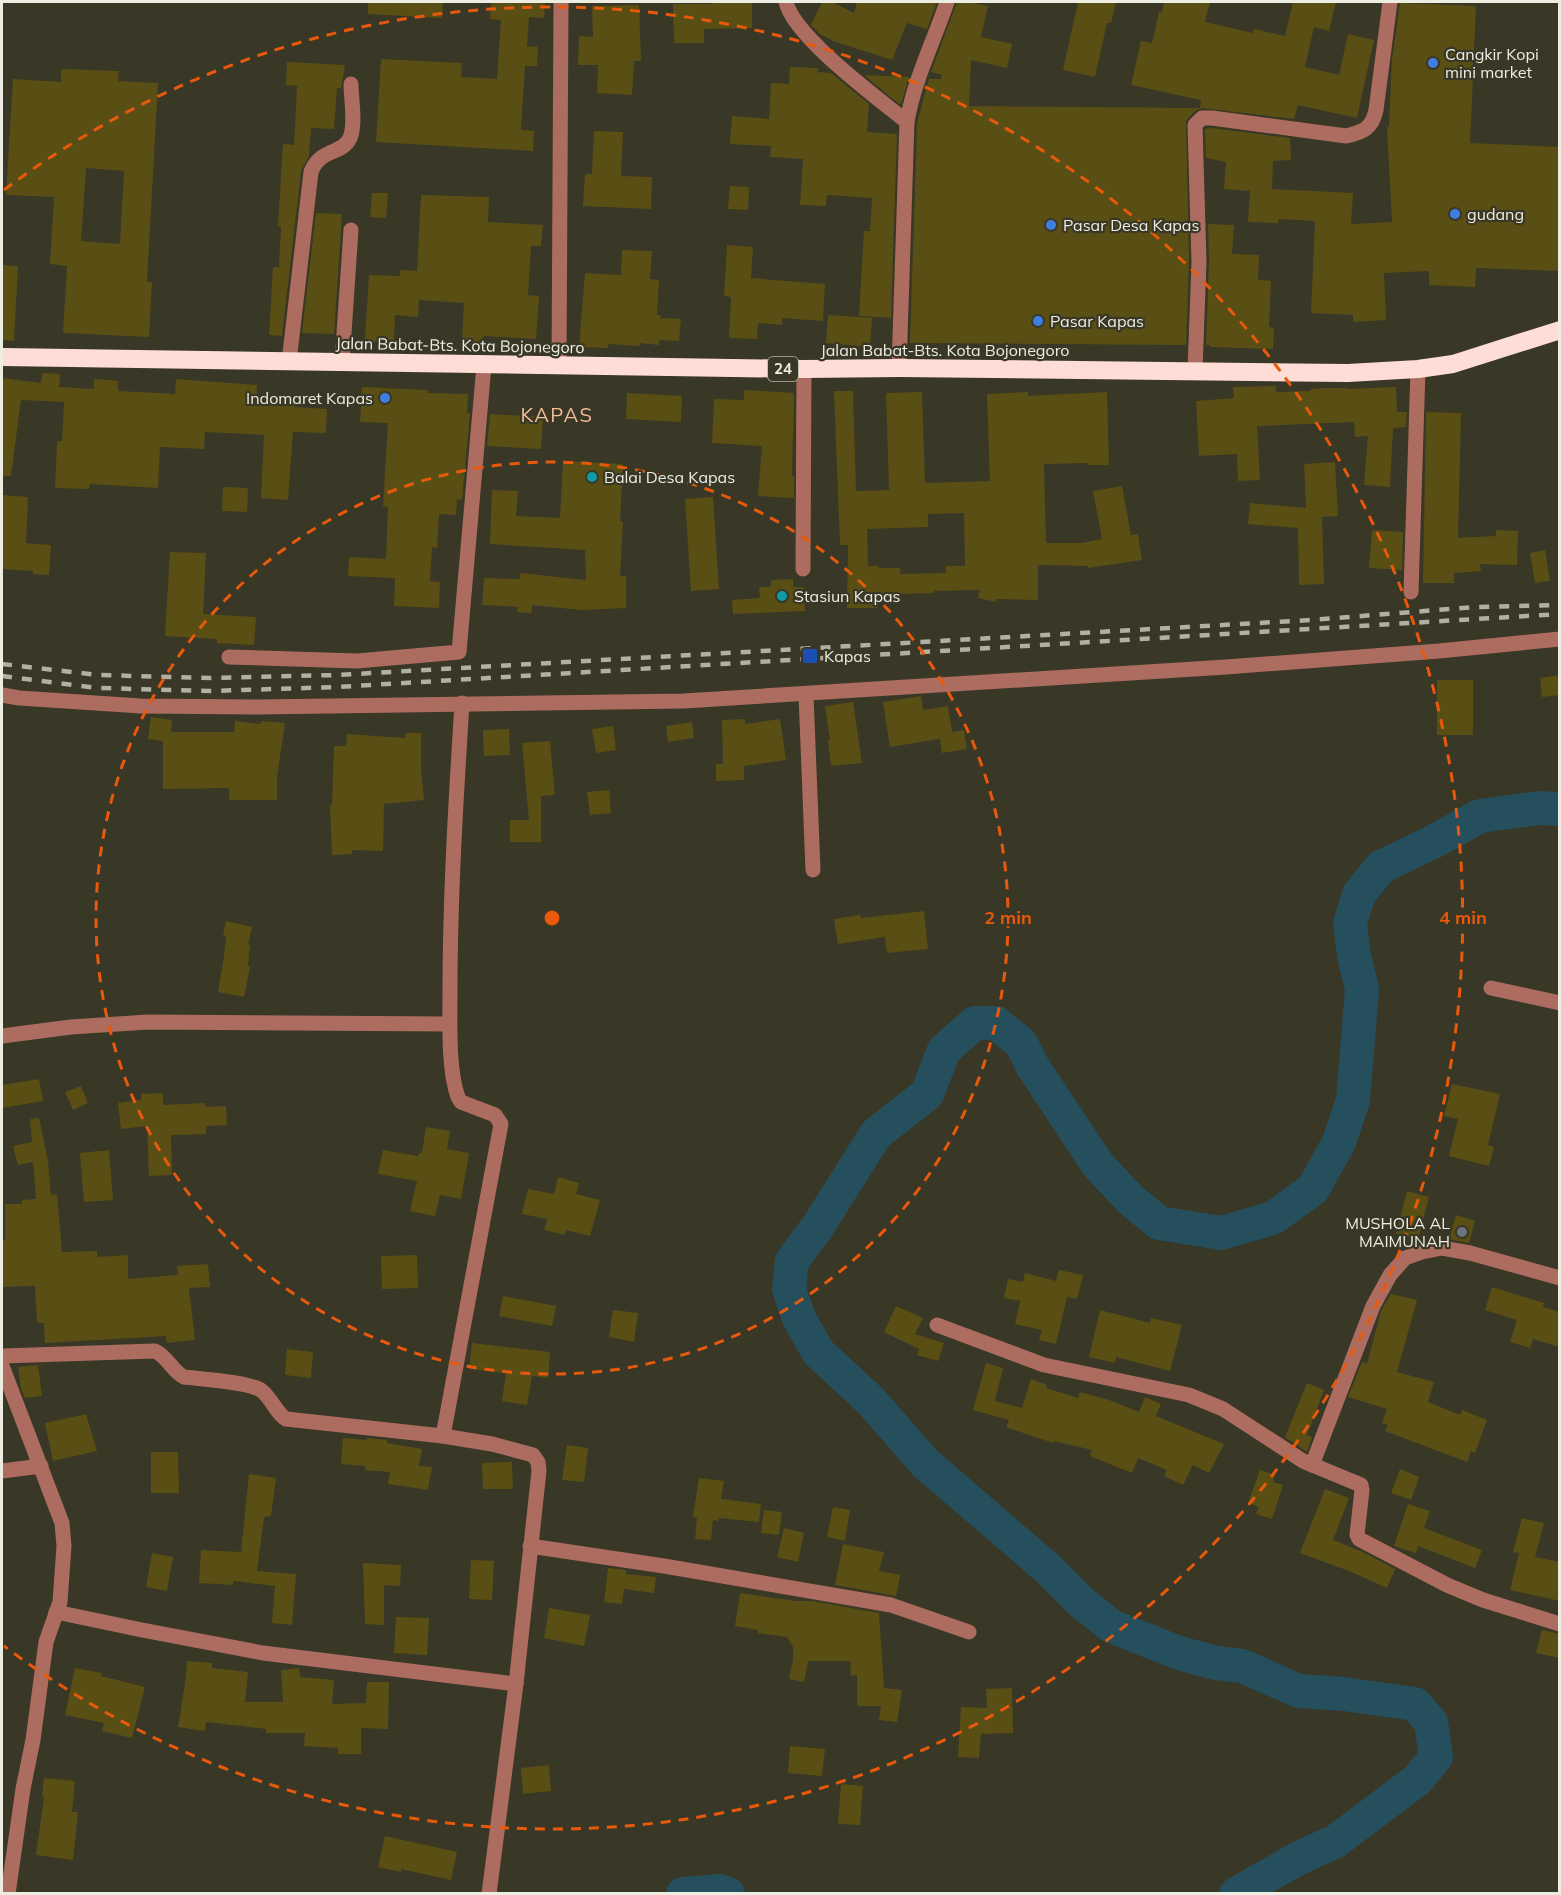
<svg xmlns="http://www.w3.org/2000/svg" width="1561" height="1895" font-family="Mulish,sans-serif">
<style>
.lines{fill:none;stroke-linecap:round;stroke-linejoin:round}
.river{stroke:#264f5e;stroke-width:34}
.building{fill:#594f14;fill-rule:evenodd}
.minor{stroke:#ad6c60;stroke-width:15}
.highway{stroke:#feddd6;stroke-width:18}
.rail{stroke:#b1b0a3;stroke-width:4.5;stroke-dasharray:10 10;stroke-linecap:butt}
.ring{fill:none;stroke:#e8590c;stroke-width:3;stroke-dasharray:10 8}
.shop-dot{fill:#3f7fe0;stroke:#393726;stroke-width:2}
.culture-dot{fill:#0f9aa8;stroke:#393726;stroke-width:2}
.transit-dot{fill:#1a4fb4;stroke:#393726;stroke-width:2}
.worship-dot{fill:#6b7280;stroke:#393726;stroke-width:2}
.labels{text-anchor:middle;stroke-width:4.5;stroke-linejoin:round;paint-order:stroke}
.shield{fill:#393726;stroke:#b8b6aa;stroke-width:1.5}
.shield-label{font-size:15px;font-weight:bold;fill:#eeede2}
.poi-label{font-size:16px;fill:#eeede2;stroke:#393726;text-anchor:start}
.street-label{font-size:16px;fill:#eeede2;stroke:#393726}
.quarter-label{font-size:20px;letter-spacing:1.5px;fill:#f5bc9b;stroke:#393726}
.centre{fill:#e8590c;stroke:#393726;stroke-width:3}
.ring-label{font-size:18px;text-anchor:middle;font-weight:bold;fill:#e8590c;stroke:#393726;stroke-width:4.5;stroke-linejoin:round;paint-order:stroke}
</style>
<rect width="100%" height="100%" fill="#393726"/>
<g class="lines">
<g class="river">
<path d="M683,1894l37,-3 8,3"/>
<path d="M1236,1894l61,-35 39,-18 81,-61 19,-23 -5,-35 -16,-18 -71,-10 -45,-3 -57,-25 -26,-3 -37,-10 -68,-27 -31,-25 -34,-34 -121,-104 -54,-62 -53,-49 -19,-34 -10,-29 3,-28 26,-35 58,-92 51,-40 17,-44 31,-27h21l25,20 12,24 65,98 33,35 28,23 62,10 52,-15 40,-29 26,-47 14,-42 9,-111 -8,-34 -4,-32 9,-29 22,-27 52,-25 47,-26 59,-8 21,1"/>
</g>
</g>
<g class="building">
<path d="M368,2h75l-1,16 -74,-4z"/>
<path d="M491,2h54l-1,16 -15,-1 -2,29 11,1 -1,19h-12l-4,64 13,1 -1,20 -157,-9 5,-83 81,4 -1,14 36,2 4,-59 -11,-1z"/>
<path d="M712,2h40v26l-48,1v14h-30l-1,-39h40z"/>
<path d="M822,2h10l22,11 3,-11h80l-10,27 -20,-6 -15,37 -59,-19 -13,-7 -9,-9z"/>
<path d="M957,2h12l19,4 -7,31 31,7 -5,24 -36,-8 -2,46 231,2 1,-8 -70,-15 10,-44 11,2 7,-31 3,1 2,-11h46l-5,20 48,11 1,-4 31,7 8,-34h43l-7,29 -15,-4 -9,40 34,8 9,-41 26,6 -17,78 -59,-13 -4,14 -92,-11 -7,3 -9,10 3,141 -3,83 -276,-2 7,-220 12,-44h12l1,-4 -11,-3z"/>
<path d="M1078,2h38l-5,21h-4l-12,54 -32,-7z"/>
<path d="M1400,3l76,3 -6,137 90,4v124l-84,-3 -1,19 -46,-2v-14l-45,2 2,47 -33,2v-7l-42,-2 4,-92 -36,-2 -1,4 -30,-1 2,-31 -26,-2 2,-27 -20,-4 -1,-29 6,-1 79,10 1,22 -18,1 -1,28 81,4 -2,31 41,-2 -5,-95h2l3,-68z"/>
<path d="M639,5l2,56h-7l-2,34 -35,-2 1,-28h-20l1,-29 14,1 -1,-31z"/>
<path d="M287,62l58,3 -4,23h-4l-3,41 -23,-1 -2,28 -8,15 -19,165 -13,-1 4,-68h6l2,-40 -3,-1 5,-82 11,1 3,-59 -11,-1z"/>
<path d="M790,67l29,1 -2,4 14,1 38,31 -2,28 30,2 -6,184 -32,-2 5,-85h6l2,-33 -45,-3 -1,11 -26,-1 3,-46 -33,-2 1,-11 -41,-2 2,-28 37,3 2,-36 18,1z"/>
<path d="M61,69l58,2 -1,10 40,2 -11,199h5l-3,55 -86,-4 4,-67 -17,-2 4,-67 -48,-2 7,-116 48,3zM86,168l38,3 -4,73 -39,-3z"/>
<path d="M864,75l45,2 -8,27 -3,-1z"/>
<path d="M594,131l29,1 -2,44 31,1 -1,32 -68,-3 2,-32h7z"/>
<path d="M730,186l19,1 -1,23 -20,-1z"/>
<path d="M372,193h16l-2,25 -16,-1z"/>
<path d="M421,195l68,2 -1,25 55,3 -2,21h-10l-3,49 11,1 -3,43 -53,-3 -1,8 -20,-1 2,-40 -45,-3 -1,17 -23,-2 -1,28 -29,-2 4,-66 31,1v-6l17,1z"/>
<path d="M316,213l26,1 -8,120 -32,-1z"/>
<path d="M1208,224l26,1 -2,29 27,1 -1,25 13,1 -2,46 5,1 -1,21 -63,-2v-2h-4l3,-83z"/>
<path d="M727,245l26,2 -2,31 74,6 -2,37 -41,-3v7l-24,-2 -1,16 -28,-1 2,-41 -7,-1z"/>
<path d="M622,250l30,1 -2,28 9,1 -2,35h4l-1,3 21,1 -2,22 -20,-1v5l-19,-2v3l-32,-2v4l-29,-1 6,-74 36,2z"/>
<path d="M2,265l16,1 -4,75 -12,-1z"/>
<path d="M828,315l44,3 -2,29 -44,-4z"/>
<path d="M42,373l18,1 -1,13 35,2v-10l24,2v10l57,3 1,-15 81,6v12l37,2v8l33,2 -1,24 -33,-1 -5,68 -27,-2 3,-63 -59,-3 -1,17 -44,-2 -2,41 -68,-4 -1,5 -34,-1 2,-47h5l2,-39 -43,-2 -10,76h-9v-98l39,5z"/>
<path d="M1276,386v6l35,-1v-2l16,-1h21v1l48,-2 1,25h10l-1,15 -13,1 -3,59 -26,-2 4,-49 -13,1 -1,-15 -97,4 3,54 -22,1 -1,-27 -38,2 -3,-55 38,-3 -1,-11z"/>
<path d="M362,387l66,3 -1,3 41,1 -1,19h3l-8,87 -5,-1 -1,16 -17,-1 -2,34 -5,-1 -2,34 10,1 -1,26 -45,-2 1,-28 -47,-2 1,-19 37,2 2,-52 -5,-1 5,-83 -28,-1z"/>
<path d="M744,390l50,3 -2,83h2v22l-36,-2 4,-50 -50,-3 2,-44 30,1z"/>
<path d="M834,391h19l3,100 33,-1 -3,-97 36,-1 3,91 65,-2 -3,-87 41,-2v4l79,-4 2,73h-21v-2l-44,1 2,79h35l21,-4 -9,-48 29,-5 9,49 7,-1 4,26 -54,8v-2l-50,-1v35l-42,-1v3l-18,-4 2,-8 -46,1v2l-33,1v4l-23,1v9h-31l1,-63h-8zM964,513l1,53h-19v7l-46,1v-6h-21v-2h-11l-1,-37 61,-2v-13z"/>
<path d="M627,393l55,3 -1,26 -55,-3z"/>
<path d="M1426,412l35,1 -3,125 38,-2v-6l22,1 -1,34 -37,-1 1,7 -27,2v10h-31z"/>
<path d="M490,414l53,3 -2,32 -54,-3z"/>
<path d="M563,461l60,3 -3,57 3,1 -3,54h6v32l-45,2 -49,-5 -1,8 -14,-1 1,-5 -36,-2 2,-27 36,1v-6l66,7 -1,-30 -95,-6 2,-54 26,1 -2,25 44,2z"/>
<path d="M1335,462l3,54 -16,1 2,67 -25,1 -1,-57 -50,-4 2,-21 56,5 -2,-44z"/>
<path d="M223,487l25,1 -1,24 -25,-1z"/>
<path d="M2,495l26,2 -2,46 25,2 -2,30 -16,-1v-3l-31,-2z"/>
<path d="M713,497l6,92 -28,2 -6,-92z"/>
<path d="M1372,530l31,2 -1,38 -33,-2z"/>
<path d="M1545,550l5,31 -15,2 -5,-30z"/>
<path d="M170,552l36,1 -3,61 53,3 -2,28 -37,-2v-4l-52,-3z"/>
<path d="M793,579v8h10l2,24 -72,3 -1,-14 28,-2 -1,-11h12v-7z"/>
<path d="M1560,675v20l-18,2 -2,-19z"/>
<rect x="1437" y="680" width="36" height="55"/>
<path d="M921,696l2,14 25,-4 4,26 12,-2 3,19 -25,4 -2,-14 -50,8 -7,-45z"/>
<path d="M853,702l9,61 -31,3 -3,-26h2l-5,-34z"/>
<path d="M151,717l21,3 -1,12h63l1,-11 26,3v-3l24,2 -8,54v23h-45l-3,-1v-11l-66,1v-48l-15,-2z"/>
<path d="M745,719v5l35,-5 6,41 -42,6v14l-28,1v-17h7l-1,-44z"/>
<path d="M692,722l2,16 -26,4 -2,-16z"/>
<path d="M613,726l3,24 -20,3 -4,-24z"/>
<path d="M509,729l1,26 -26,1 -1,-26z"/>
<path d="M405,733h16v38l3,29 -40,4 -1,47 -31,-1v4l-20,1 -2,-50h2l2,-59h12l1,-12 58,4z"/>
<path d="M550,741l5,54 -14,1v46h-31v-22h19l-7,-77z"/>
<path d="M609,790l2,23 -21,2 -3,-23z"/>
<path d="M924,911l4,38 -41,4 -2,-16 -47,7 -4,-25 26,-4 1,3z"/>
<path d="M226,921l26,6 -4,18h2l-2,21 2,1 -6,30 -26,-5 6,-35 2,-21 -3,-1z"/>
<path d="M39,1079l4,22 -41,7v-23z"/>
<path d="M1452,1084l48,10 -12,51 6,2 -5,19 -40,-10 9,-37 -14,-3z"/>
<path d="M81,1086l7,17 -15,7 -8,-18z"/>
<path d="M163,1093v12l42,-2v4l21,-1 1,19 -21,1v8l-35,1 1,40 -23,1 -2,-50 -26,3 -3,-26 23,-3v-6z"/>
<path d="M39,1118l9,43 3,34 6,-1 5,58 35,-1v6l31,-2v24l50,-4 -1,-9 31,-2 2,23 -21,1 6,52 -28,3 -1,-7 -121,7 -1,-20h-7l-2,-37 -33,1v-47h3v-36h17v-4l14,-1 -3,-37 -15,3 -5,-19 19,-4 -2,-23z"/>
<path d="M426,1127l24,4 -3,18 22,4 -8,46 -21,-4 -5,21 -25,-5 7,-30 -39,-7 5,-24 35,6 1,-3h3z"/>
<path d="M109,1150l4,50 -29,2 -4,-49z"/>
<path d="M558,1177l21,6 -3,11 24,6 -10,36 -24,-6 -1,5 -21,-5 3,-11 -25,-5 6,-25 26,5z"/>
<path d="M1407,1191l22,6 -11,42 -22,-5z"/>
<path d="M1456,1215l19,6 -6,22 -20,-4z"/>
<path d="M417,1255l1,33 -36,1 -1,-33z"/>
<path d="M1059,1270l24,5 -6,24 -10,-2 -11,47 -17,-4 3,-10 -27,-6 5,-23 -16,-3 4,-19 15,3 2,-9 31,8z"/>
<path d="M1492,1287l52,16 -1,4 17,5v35l-27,-8 -3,9 -20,-6 7,-22 -32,-10z"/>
<path d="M1391,1294l26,6 -20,72 37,10 -6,20 32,13 2,-5 25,10 -12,33 -4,-2 -4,11 -82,-31 3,-6 -6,-2 5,-14 -39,-12 14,-35 5,2 14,-53z"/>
<path d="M503,1296l53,10 -4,20 -53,-10z"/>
<path d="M896,1306l27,12 -8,16 29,9 -6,18 -21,-6 2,-6 -35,-17z"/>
<path d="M613,1310l25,3 -4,29 -25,-5z"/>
<path d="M1100,1310l50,13 1,-5 31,7 -12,46 -54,-14 -1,6 -26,-6z"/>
<path d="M472,1343l78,9 -2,26 -16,-2 -5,29 -25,-4 4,-28 -37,-4z"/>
<path d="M287,1349l26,3 -2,26 -26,-3z"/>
<path d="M986,1363l17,5 -8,33 27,7 9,-29 16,6 -1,3 32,10 2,-6 29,8 30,12 6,-15 16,7 -5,12 68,28 -15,29 -16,-8 -10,20 -19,-9 3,-6 -29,-12 -6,15 -42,-17 2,-6 -38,-9 -1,2 -47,-16 3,-7 -36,-10z"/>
<path d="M38,1365l4,31 -17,2 -4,-10 -3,-21z"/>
<path d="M1307,1383l17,7 -17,45 5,2 -5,15 -22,-15z"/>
<path d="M86,1414l11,37 -44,10 -8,-38z"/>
<path d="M343,1438l24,2v-2l20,2v3l35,6 -3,17 13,1 -4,23 -40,-6 2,-12 -25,-2v-4l-24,-2z"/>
<path d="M567,1445l21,3 -4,34 -22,-2z"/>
<path d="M151,1452h27l1,41h-28z"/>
<path d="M512,1462l1,27h-30l-1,-26z"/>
<path d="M1400,1469l19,8 -8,23 -20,-7z"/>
<path d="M1260,1470l15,5 -2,7 10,3 -11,34 -16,-5 3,-7 -11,-4z"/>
<path d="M249,1474l27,4 -5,38 -7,1 -7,54 39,3 -4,51 -20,-2 3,-37 -42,-5v4l-34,-2 2,-33 40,2z"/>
<path d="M699,1478l25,3 -3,18 40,5 -2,18 -40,-4 -1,3 -5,-1 -2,20 -16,-1 2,-21 -4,-1z"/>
<path d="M1325,1489l24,9 -16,42 32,13 30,16 -8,19 -38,-17 -49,-18z"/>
<path d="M1408,1504l22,7 -6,17 58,22 -7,18 -57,-22 -2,7 -22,-7z"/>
<path d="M833,1507l17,3 -5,31 -18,-4z"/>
<path d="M764,1510l18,2 -3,23 -18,-2z"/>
<path d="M1522,1518l22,5 -9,34 25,5v39l-50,-11 9,-37 -6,-1z"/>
<path d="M784,1528l20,5 -6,29 -21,-5z"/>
<path d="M843,1544l41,8 -5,19 21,4 -4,21 -61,-11z"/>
<path d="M152,1553l21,4 -6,34 -21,-4z"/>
<path d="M471,1560l23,1 -2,39 -23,-1z"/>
<path d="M363,1563l38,2 -1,21 -16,-1v40l-19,-1z"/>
<path d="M608,1568l18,2v4l30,3 -2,16 -30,-4 -2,15 -18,-2z"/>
<path d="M740,1593l56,8h16l67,12 5,75 18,2 -5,32 -18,-2 2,-14h-24v-31l-6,1 -1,-15h-42l-4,21 -15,-3 4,-19v-13l-6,-10 -29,-4v-3l-23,-4z"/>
<path d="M549,1608l41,7 -6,31 -40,-8z"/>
<path d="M396,1617l33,1 -2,37 -33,-2z"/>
<path d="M1542,1630l18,4v24l-24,-5z"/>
<path d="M187,1661l25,2v5l36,4 -3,30h38l-2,-32 18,-2 1,9 34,3 -2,24 34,-1 1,-21h22l-1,47 -27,-1v26h-23v-6l-34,-2 1,-13h-39v-4l-60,-7 -1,9 -27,-4 7,-43z"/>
<path d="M75,1668l27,5 -1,3 44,11 -13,51 -30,-7 2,-8 -39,-8z"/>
<path d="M1012,1688l1,45 -32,1 -2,24 -21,-1 3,-50 26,1 -1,-19z"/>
<path d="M790,1746l35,3 -3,27 -34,-3z"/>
<path d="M549,1765l2,26 -28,3 -2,-26z"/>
<path d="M44,1778l31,3 -3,31h6l-5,48 -37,-5 8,-58h-2z"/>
<path d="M841,1784l22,2 -3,39 -22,-1z"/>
<path d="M385,1836l72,16 -6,28 -50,-11v3l-23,-5z"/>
</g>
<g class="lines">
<g class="minor">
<path d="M786,2c8,35 92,96 121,120l-8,246"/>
<path d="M907,122c7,-42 27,-81 40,-120"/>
<path d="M289,362l22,-190c9,-24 31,-17 39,-34 6,-13 1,-40 1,-54"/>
<path d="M342,363l9,-133"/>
<path d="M559,366l2,-364"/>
<path d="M1195,370l4,-108 -4,-137 7,-7h10l134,18c18,-4 26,-8 30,-26l14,-108"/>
<path d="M803,569l1,-200"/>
<path d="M1411,592l7,-223"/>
<path d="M229,657l128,4 102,-9 25,-287"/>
<path d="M2,695l17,3 122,8 116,1 427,-6 542,-34 213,-16 121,-12"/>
<path d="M806,695l7,175"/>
<path d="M1491,988l69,15"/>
<path d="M2,1036l69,-9 77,-5 301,2"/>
<path d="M937,1325l107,40 145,30 34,14 80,52 58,24 1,5 -5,45 2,4 88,46 36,15 77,24"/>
<path d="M2,1356l153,-5c13,6 17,20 29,26 17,2 67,5 78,14 10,8 14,22 24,28l157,17 49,8 41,11 5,7 1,9 -23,213 -27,210"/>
<path d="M2,1366l60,157 2,23 -4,56 -14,40 -13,98 -10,49 -15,105"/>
<path d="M443,1436l58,-312 -6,-9 -34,-13 -3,-5c-10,-27 -8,-75 -8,-105 0,-96 6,-193 12,-289"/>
<path d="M1312,1465l61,-159 17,-31 15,-17 17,-6 20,-4 28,5 90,25"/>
<path d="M2,1471l39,-5"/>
<path d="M530,1546l134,20 227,39 78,27"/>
<path d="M56,1612l86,18 121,23 253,31"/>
</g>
<path class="highway" d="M2,357l802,12 95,-1 449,5 70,-4 35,-5 107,-34"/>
<g class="rail">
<path d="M2,664l96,11 113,3 126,-3 974,-55 164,-13 85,-2"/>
<path d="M2,676l96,12 113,3 126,-4 1223,-73"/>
</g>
</g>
<g class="ring">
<circle cx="552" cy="918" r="456"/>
<path d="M4 190A911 911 0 1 1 4 1646"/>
</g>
<g class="shop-dot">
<circle cx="1433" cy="63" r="6"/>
<circle cx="1455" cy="214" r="6"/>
<circle cx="1051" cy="225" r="6"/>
<circle cx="1038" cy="321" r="6"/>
<circle cx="385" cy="398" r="6"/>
</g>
<g class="culture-dot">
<circle cx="592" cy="477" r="6"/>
<circle cx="782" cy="596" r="6"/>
</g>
<rect class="transit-dot" x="802" y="648" width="16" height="16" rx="3"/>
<circle class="worship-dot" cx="1462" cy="1232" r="6"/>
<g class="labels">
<rect class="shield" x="768" y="357" width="30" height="24" rx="4.5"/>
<g class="shield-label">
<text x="783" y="374">24</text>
</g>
<g class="poi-label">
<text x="1445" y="60">Cangkir Kopi<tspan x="1445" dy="18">mini market</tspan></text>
<text x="1467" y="220">gudang</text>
<text x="1063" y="231">Pasar Desa Kapas</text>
<text x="1050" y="327">Pasar Kapas</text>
<text x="373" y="404" text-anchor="end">Indomaret Kapas</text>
<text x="604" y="483">Balai Desa Kapas</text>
<text x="794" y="602">Stasiun Kapas</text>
<text x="824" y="662">Kapas</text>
<text x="1450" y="1229" text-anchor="end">MUSHOLA AL<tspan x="1450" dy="18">MAIMUNAH</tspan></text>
</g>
<g class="street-label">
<text transform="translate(460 345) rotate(1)" y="6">Jalan Babat-Bts. Kota Bojonegoro</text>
<text x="945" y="356">Jalan Babat-Bts. Kota Bojonegoro</text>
</g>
<g class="quarter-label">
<text x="557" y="422">KAPAS</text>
</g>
</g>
<circle cx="552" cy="918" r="9" class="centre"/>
<g class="ring-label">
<text x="1008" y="924">2 min</text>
<text x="1463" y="924">4 min</text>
</g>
<rect width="1561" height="1895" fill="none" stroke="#eeede2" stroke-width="6"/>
</svg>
